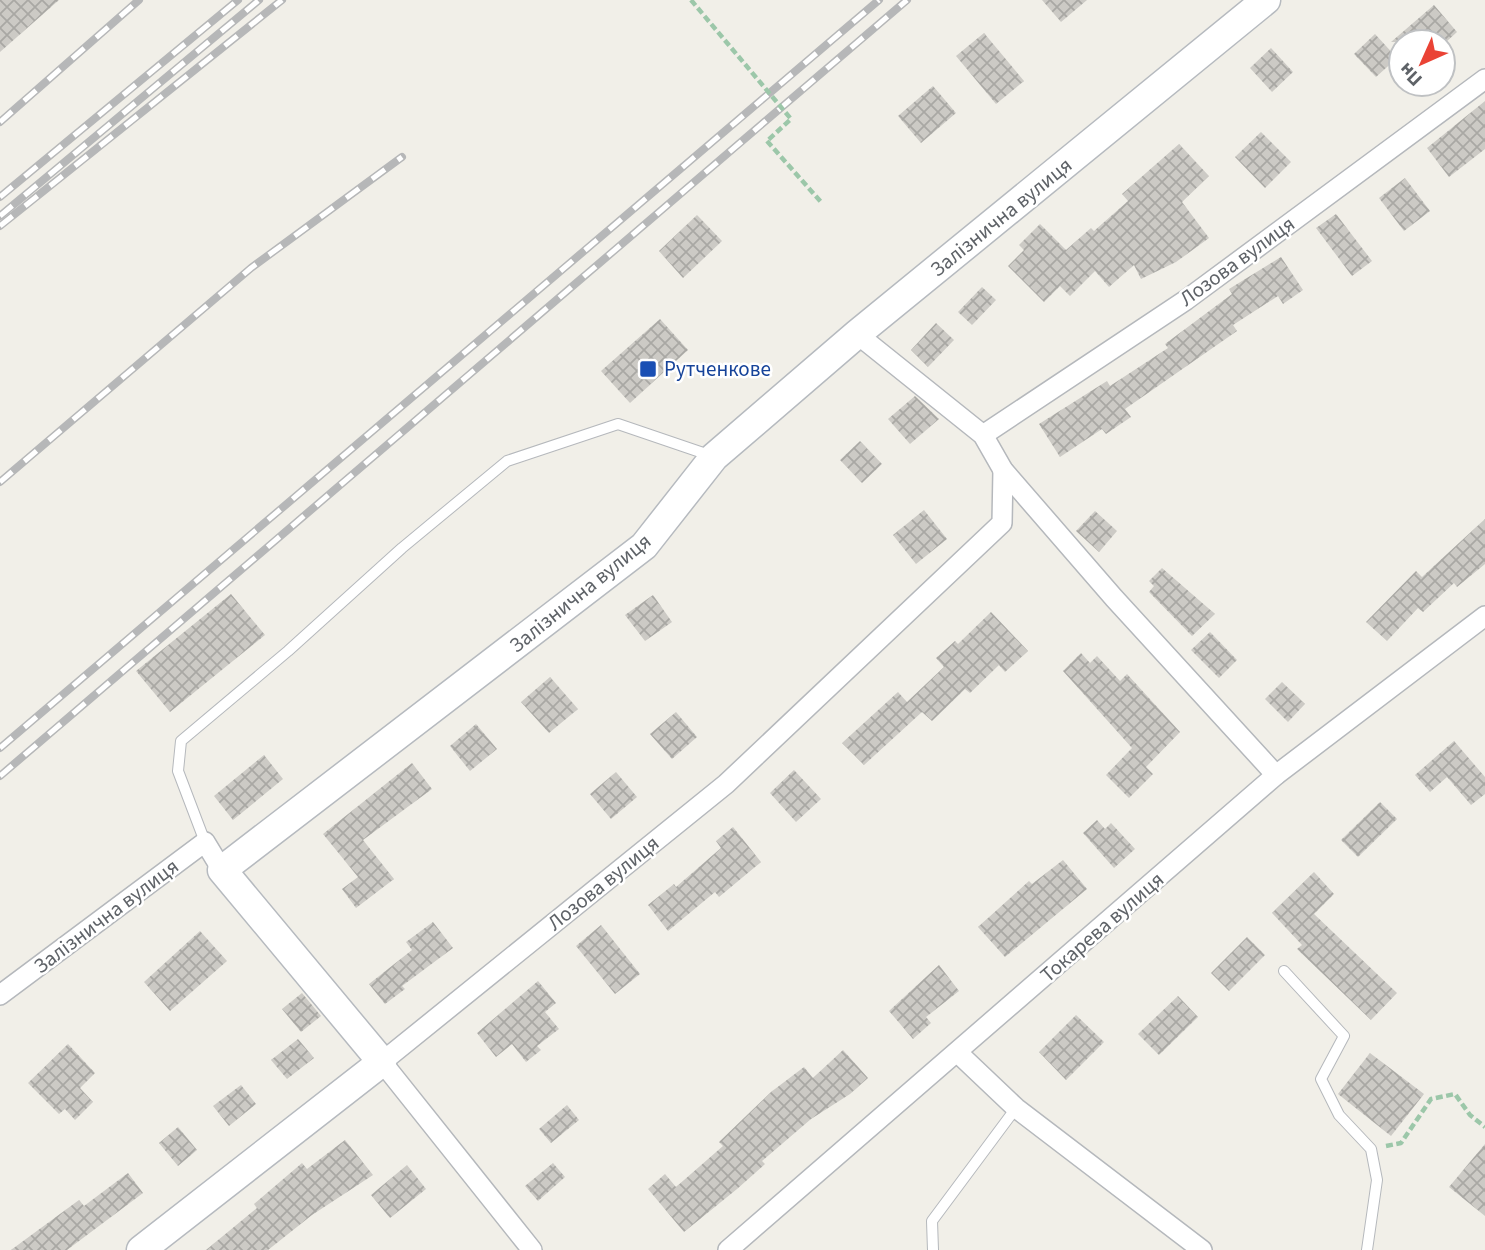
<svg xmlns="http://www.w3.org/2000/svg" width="1485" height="1250" font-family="'Source Sans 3',sans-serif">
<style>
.building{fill:url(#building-cross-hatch)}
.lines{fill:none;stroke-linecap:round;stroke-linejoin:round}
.service-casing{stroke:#b5b8bc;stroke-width:12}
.minor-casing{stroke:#b5b8bc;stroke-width:22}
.secondary-casing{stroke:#b6babf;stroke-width:31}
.path{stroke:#9cc7a9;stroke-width:4.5;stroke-dasharray:7 3.5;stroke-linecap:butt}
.service{stroke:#fff;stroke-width:10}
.minor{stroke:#fff;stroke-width:19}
.secondary{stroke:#fff;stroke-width:28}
.rail-casing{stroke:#b6b7b8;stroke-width:8}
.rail{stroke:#fff;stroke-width:5;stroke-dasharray:16;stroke-linecap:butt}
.path-bridge{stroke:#9cc7a9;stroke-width:4.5;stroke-dasharray:7 3.5;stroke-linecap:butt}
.transit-dot{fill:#1a4fb4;stroke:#fff;stroke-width:2.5}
.labels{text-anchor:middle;stroke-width:5;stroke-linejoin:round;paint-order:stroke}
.street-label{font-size:21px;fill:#5f6368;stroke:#fff}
.transit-label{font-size:21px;fill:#164399;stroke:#fff;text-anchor:start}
</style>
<defs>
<pattern id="building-cross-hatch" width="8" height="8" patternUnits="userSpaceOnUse" patternTransform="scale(1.75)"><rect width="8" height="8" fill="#cccac5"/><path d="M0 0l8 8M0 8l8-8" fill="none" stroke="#a9a8a4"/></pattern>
</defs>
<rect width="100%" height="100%" fill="#f1efe8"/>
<g class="building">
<path d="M0,0h59l-59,52z"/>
<path d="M1042,0h45l-26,22z"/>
<path d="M1434,5l23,27 -11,10h-55z"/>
<path d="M984,33l40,48 -28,23 -40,-48z"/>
<path d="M1375,34l22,24 -21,19 -22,-23z"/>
<path d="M1271,48l22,24 -21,20 -22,-24z"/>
<path d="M933,86l23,27 -35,30 -23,-27z"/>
<path d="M1485,101v48l-36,28 -22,-29z"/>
<path d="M1261,132l30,30 -26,26 -30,-31z"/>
<path d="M1179,144l30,32 -27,26 27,36 -33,24 -35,17 -7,-14 -25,22 -14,-16 -25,25 -10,-10 -16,16 -36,-36 16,-16 -5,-5 21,-21 26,26 25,-22 3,3 34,-30 -6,-7z"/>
<path d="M1405,178l25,33 -26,20 -25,-33z"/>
<path d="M1336,214l36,47 -20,15 -36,-48z"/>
<path d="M697,215l25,26 -39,37 -24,-27z"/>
<path d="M1281,257l22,33 -20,14 -5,-8 -45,29 4,6 -112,78 6,8 -25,17 -4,-5 -42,28 -21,-33 68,-43 3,5 58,-38 -3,-4 67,-50 -3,-5z"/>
<path d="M982,287l14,13 -24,25 -14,-13z"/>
<path d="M660,319l28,31 -58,53 -29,-32z"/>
<path d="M936,323l18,17 -26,27 -17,-17z"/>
<path d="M915,396l24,23 -29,25 -22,-25z"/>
<path d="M860,441l22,23 -20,19 -22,-23z"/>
<path d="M924,510l23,29 -31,25 -23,-29z"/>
<path d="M1095,511l22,20 -18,21 -23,-21z"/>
<path d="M1485,519v45l-28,23 -3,-4 -31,29 -5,-4 -31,33 -21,-19 50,-51 6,6z"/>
<path d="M1162,568l53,46 -23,22 -43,-44 5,-6 -5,-5z"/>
<path d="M231,594l34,41 -95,77 -34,-41z"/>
<path d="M653,595l19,27 -27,19 -20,-26z"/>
<path d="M991,612l37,39 -23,21 -6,-7 -29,28 -5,-4 -33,32 -10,-9 -58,53 -22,-22 56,-51 9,10 37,-35 -8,-9 19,-17 3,3z"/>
<path d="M1210,632l27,28 -18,18 -28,-28z"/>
<path d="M1081,653l9,10 7,-7 23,25 7,-7 53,58 -34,35 7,7 -24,24 -23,-23 26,-27 -69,-77z"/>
<path d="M550,677l28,32 -29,24 -28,-31z"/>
<path d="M1282,682l23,22 -17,18 -23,-23z"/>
<path d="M676,712l21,25 -25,22 -22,-25z"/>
<path d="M476,724l21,25 -27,22 -20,-25z"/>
<path d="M1454,741l31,36v17l-14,11 -24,-28 -17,15 -15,-17z"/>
<path d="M264,755l19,24 -50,41 -19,-24z"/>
<path d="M412,763l20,26 -69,51 31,39 -38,29 -14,-19 16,-12 -35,-43z"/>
<path d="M794,770l27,29 -25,23 -26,-29z"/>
<path d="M616,772l21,25 -26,22 -21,-25z"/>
<path d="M1380,802l17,17 -39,38 -17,-17z"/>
<path d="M1097,820l8,9 6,-6 24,26 -21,19 -31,-35z"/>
<path d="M733,827l28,35 -42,35 -4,-5 -47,39 -20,-26 26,-21 2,3 45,-39 -5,-7z"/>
<path d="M1063,860l24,29 -82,68 -27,-30 51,-46 3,3z"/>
<path d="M1314,872l20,22 -20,20 83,79 -26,27 -74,-71 5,-4 -30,-32z"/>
<path d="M433,922l20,26 -51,38 3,3 -20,15 -16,-20 43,-34 -6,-8z"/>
<path d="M601,925l39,49 -25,20 -39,-48z"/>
<path d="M200,931l27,30 -57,50 -26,-29z"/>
<path d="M1247,937l18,18 -36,36 -18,-18z"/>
<path d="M939,965l20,26 -33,26 5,6 -18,16 -24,-28z"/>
<path d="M538,981l18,22 -11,9 14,17 -22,17 4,4 -15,12 -14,-18 -16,13 -19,-24z"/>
<path d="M302,993l19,23 -20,16 -19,-23z"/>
<path d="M1178,996l20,21 -39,38 -21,-21z"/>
<path d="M1076,1015l28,27 -38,38 -27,-28z"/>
<path d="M298,1039l16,19 -27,21 -16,-19z"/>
<path d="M68,1044l27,29 -15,15 13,14 -18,18 -10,-11 -6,5 -31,-31z"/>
<path d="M843,1050l25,28 -18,16 -39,25 -49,42 3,3 -28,25 -53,43 -36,-43 17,-15 11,13 47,-41 -4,-4 52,-50 33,-25 9,11z"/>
<path d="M1370,1053l54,41 -33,42 -53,-42z"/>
<path d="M241,1085l15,19 -27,22 -16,-20z"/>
<path d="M567,1105l12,15 -28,23 -12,-14z"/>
<path d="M178,1127l19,23 -19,16 -19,-23z"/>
<path d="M345,1140l28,35 -61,40 -44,35h-62l51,-42 -3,-4 48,-41 5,6z"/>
<path d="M1485,1144v72l-36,-29z"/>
<path d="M553,1163l12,14 -27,24 -13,-15z"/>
<path d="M407,1165l19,24 -36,29 -19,-23z"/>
<path d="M128,1173l15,20 -76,57h-56l68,-50 5,6z"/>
</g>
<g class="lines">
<g class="service-casing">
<g id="service">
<path d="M205,842l-27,-71 3,-30 107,-90 114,-103 105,-87 111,-37 94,32"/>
<path d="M1284,971l60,65 -23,43 18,36 32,34 6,31 -10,70"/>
<path d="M933,1250l-1,-29 84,-113"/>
</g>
</g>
<g class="minor-casing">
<g id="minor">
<path d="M857,334l126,101 20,35 111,128 162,177"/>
<path d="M983,435l203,-135 299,-221"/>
<path d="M0,995l205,-153 17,28"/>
<path d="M958,1053l58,55 186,142"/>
<path d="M532,1250l-150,-188 344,-278 276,-261 1,-53"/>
<path d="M728,1250l548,-475 209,-159"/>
</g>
</g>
<g class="secondary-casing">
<path id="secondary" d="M141,1250l241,-188 -160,-192 422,-324 70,-89 143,-123 409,-334"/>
</g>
<g class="path">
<path d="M767,141l54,61"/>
<path d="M1386,1146l15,-3 30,-44 24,-5 15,21 15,12"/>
</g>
<use href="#service" class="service"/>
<use href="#minor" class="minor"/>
<use href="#secondary" class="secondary"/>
<g class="rail-casing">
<g id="rail">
<path d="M0,122l139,-122"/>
<path d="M0,197l238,-197"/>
<path d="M0,216l259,-216"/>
<path d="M0,226l282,-226"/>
<path d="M0,482l251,-214 151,-111"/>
<path d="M0,748l879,-748"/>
<path d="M0,776l907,-776"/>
</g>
</g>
<use href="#rail" class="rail"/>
<path class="path-bridge" d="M691,0l100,119 -24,22"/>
</g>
<rect class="transit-dot" x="639" y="360" width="18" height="18" rx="3.5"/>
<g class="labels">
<g class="street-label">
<text transform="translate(1001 217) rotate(-39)" y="7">Залізнична вулиця</text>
<text transform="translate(1237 261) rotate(-36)" y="7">Лозова вулиця</text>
<text transform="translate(580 593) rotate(-39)" y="7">Залізнична вулиця</text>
<text transform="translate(603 883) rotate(-39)" y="7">Лозова вулиця</text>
<text transform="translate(106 916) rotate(-37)" y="7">Залізнична вулиця</text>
<text transform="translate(1102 927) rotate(-41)" y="7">Токарева вулиця</text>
</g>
<g class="transit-label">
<text x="664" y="376">Рутченкове</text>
</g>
</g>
<g transform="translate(1422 63) rotate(225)"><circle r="33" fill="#ffffff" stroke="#bfc1c3" stroke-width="2"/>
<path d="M0-5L12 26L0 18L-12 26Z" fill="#ea4335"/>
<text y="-10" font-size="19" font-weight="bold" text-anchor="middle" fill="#5f6368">Пн</text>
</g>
</svg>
